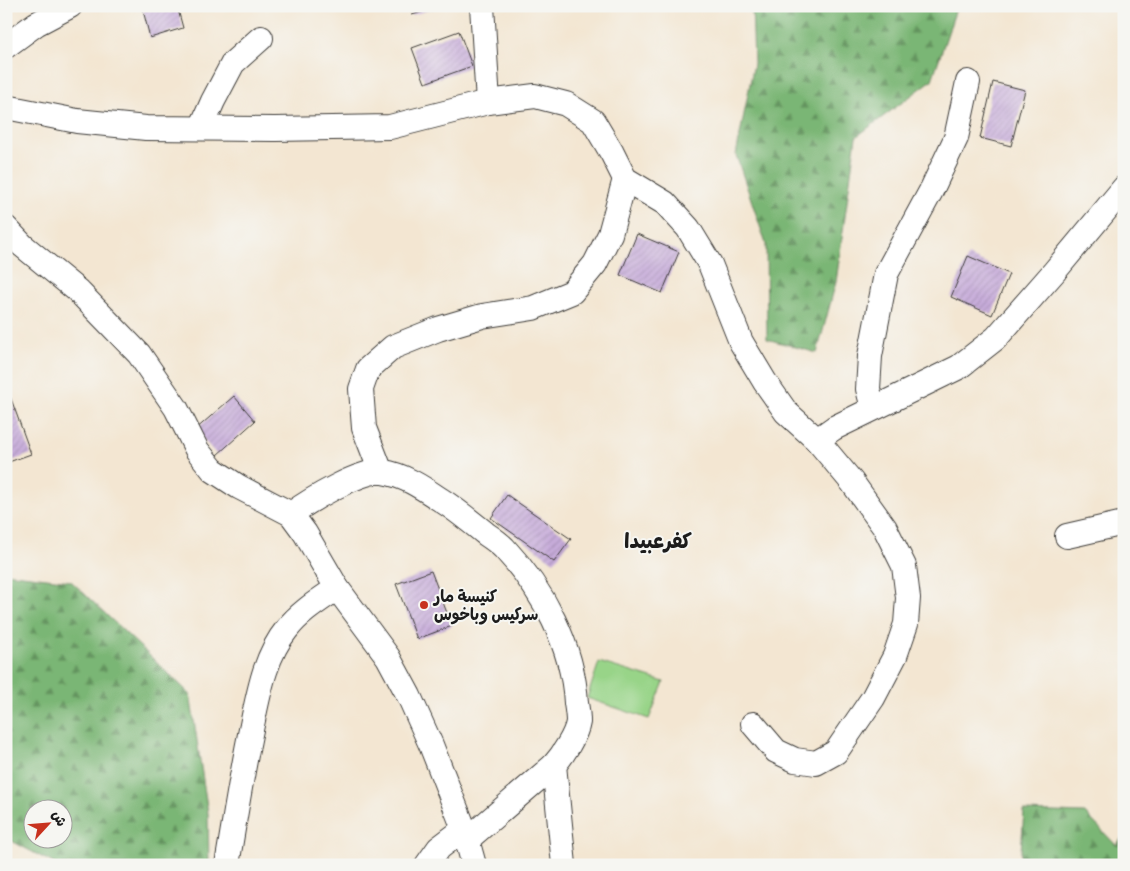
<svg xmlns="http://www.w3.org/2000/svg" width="1130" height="871" font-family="Pangolin,'Playpen Sans Arabic',sans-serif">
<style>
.grass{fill:#98d488;stroke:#5a7852}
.forest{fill:url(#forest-firs);stroke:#4b6948;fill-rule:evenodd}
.building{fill:url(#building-hatch)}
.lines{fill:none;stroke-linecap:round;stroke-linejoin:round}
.minor-casing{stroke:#3c3a37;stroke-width:26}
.minor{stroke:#fff;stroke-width:24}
.poi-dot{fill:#c8321e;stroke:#f6f6f2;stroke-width:2}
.labels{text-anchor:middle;stroke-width:4;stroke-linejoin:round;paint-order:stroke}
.poi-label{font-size:16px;font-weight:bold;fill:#1c1c1c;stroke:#f6f6f2;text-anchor:start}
.district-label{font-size:21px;font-weight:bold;fill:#1c1c1c;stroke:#f6f6f2}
</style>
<defs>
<pattern id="forest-firs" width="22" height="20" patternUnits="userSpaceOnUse" patternTransform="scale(1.25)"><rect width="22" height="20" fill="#7ab674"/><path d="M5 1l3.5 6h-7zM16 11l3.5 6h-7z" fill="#63935e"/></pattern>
<pattern id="building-hatch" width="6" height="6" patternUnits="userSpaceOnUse" patternTransform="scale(1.25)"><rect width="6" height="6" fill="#c7acda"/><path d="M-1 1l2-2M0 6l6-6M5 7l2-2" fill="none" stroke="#aa93ba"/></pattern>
</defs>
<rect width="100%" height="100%" fill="#f6f6f2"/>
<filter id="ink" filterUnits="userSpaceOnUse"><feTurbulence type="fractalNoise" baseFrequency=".02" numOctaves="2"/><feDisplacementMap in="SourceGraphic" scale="10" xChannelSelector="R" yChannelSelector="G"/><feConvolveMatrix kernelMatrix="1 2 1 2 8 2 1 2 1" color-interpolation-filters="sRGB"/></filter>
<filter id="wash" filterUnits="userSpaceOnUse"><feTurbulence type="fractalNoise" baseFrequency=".0096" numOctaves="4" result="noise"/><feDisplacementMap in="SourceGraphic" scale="20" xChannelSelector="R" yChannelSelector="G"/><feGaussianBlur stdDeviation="1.12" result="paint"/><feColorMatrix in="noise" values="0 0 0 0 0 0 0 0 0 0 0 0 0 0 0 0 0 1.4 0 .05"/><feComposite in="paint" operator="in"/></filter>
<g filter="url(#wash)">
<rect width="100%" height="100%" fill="#f3e6d2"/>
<path class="grass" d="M599,662l65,20 -15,37 -62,-21z"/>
<g class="forest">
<path d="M752,6h205l-25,74 -76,57 -20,145 -19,71 -50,-14 -1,-95 -30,-89 18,-92z"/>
<path d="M6,573l65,8 119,113 18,119 1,52h-152l-51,-27zM32,808h30v30h-30z"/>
<path d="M1024,811l61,2 31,32 8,-9v29h-104z"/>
</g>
<g id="blocks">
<g class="building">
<path d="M142,6h35l6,22 -33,10z"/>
<path d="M409,6h29v1l-26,8z"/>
<path d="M459,31l13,35 -47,17 -13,-35z"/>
<path d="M993,82l32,8 -14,56 -31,-8z"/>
<path d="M637,234l42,18 -17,41 -42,-18z"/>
<path d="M968,256l41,18 -17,41 -41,-18z"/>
<path d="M10,396l21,58 -25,9v-65z"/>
<path d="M234,396l21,25 -38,34 -22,-25z"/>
<path d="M507,495l64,44 -17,23 -63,-44z"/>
<path d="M431,571l21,55 -35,13 -21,-55z"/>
</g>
</g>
</g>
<g filter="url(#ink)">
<use href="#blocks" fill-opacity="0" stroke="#3c3a37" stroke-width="1"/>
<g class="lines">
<g class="minor-casing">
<g id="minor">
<path d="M482,6l6,96"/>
<path d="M6,46l30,-22 34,-18"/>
<path d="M6,107l71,14 69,7 129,1 115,-2 98,-25 47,-6 31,8 27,17 19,32 13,26 40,24 23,25 22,36 31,78 24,40 21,30 31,28 17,-12 125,-61 37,-29 58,-66 70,-84"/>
<path d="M201,128l12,-27 20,-38 28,-25"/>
<path d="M6,228l16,17 56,46 61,63 37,54 21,42 16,20 26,17 52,27 14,19 32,55 51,69 21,39 22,49 33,84 10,36"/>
<path d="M873,408l-5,-19 2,-33 16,-82 45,-83 25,-53 12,-56"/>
<path d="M381,472l-17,-44 -3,-39 7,-20 25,-22 45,-18 44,-13 51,-8 39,-16 23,-28 15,-30 15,-55"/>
<path d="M291,514c18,-13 70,-45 92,-42 21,3 40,16 58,28 16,10 30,22 45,34 6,4 13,9 18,14 39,42 69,98 72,155 1,6 2,13 2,19 -2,13 -15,33 -24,43l-86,74"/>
<path d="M1067,536l57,-13"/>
<path d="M753,724l23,27 19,9 21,3 20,-11 37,-54 22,-42 11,-32 2,-26 -4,-32 -19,-38 -33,-46 -35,-42"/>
<path d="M554,765l10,100"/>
<path d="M227,865c8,-47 15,-94 25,-140 7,-33 13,-69 35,-96 13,-17 33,-29 50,-41"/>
<path d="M427,865l12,-17 25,-19"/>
</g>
</g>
<use href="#minor" class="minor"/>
</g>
</g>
<circle class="poi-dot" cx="424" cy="605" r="5"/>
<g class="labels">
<g class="poi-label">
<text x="434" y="602">كنيسة مار<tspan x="434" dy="18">سركيس وباخوس</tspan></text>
</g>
<g class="district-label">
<text x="658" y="548">كفرعبيدا</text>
</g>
</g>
<rect width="1130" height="871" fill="none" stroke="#f6f6f2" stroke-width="25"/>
<g transform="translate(48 824) rotate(64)"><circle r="24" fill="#f6f6f2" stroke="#9f9f9c"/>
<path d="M0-4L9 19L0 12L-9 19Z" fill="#c8321e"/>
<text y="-8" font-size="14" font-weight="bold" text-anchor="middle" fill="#1c1c1c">ش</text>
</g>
</svg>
